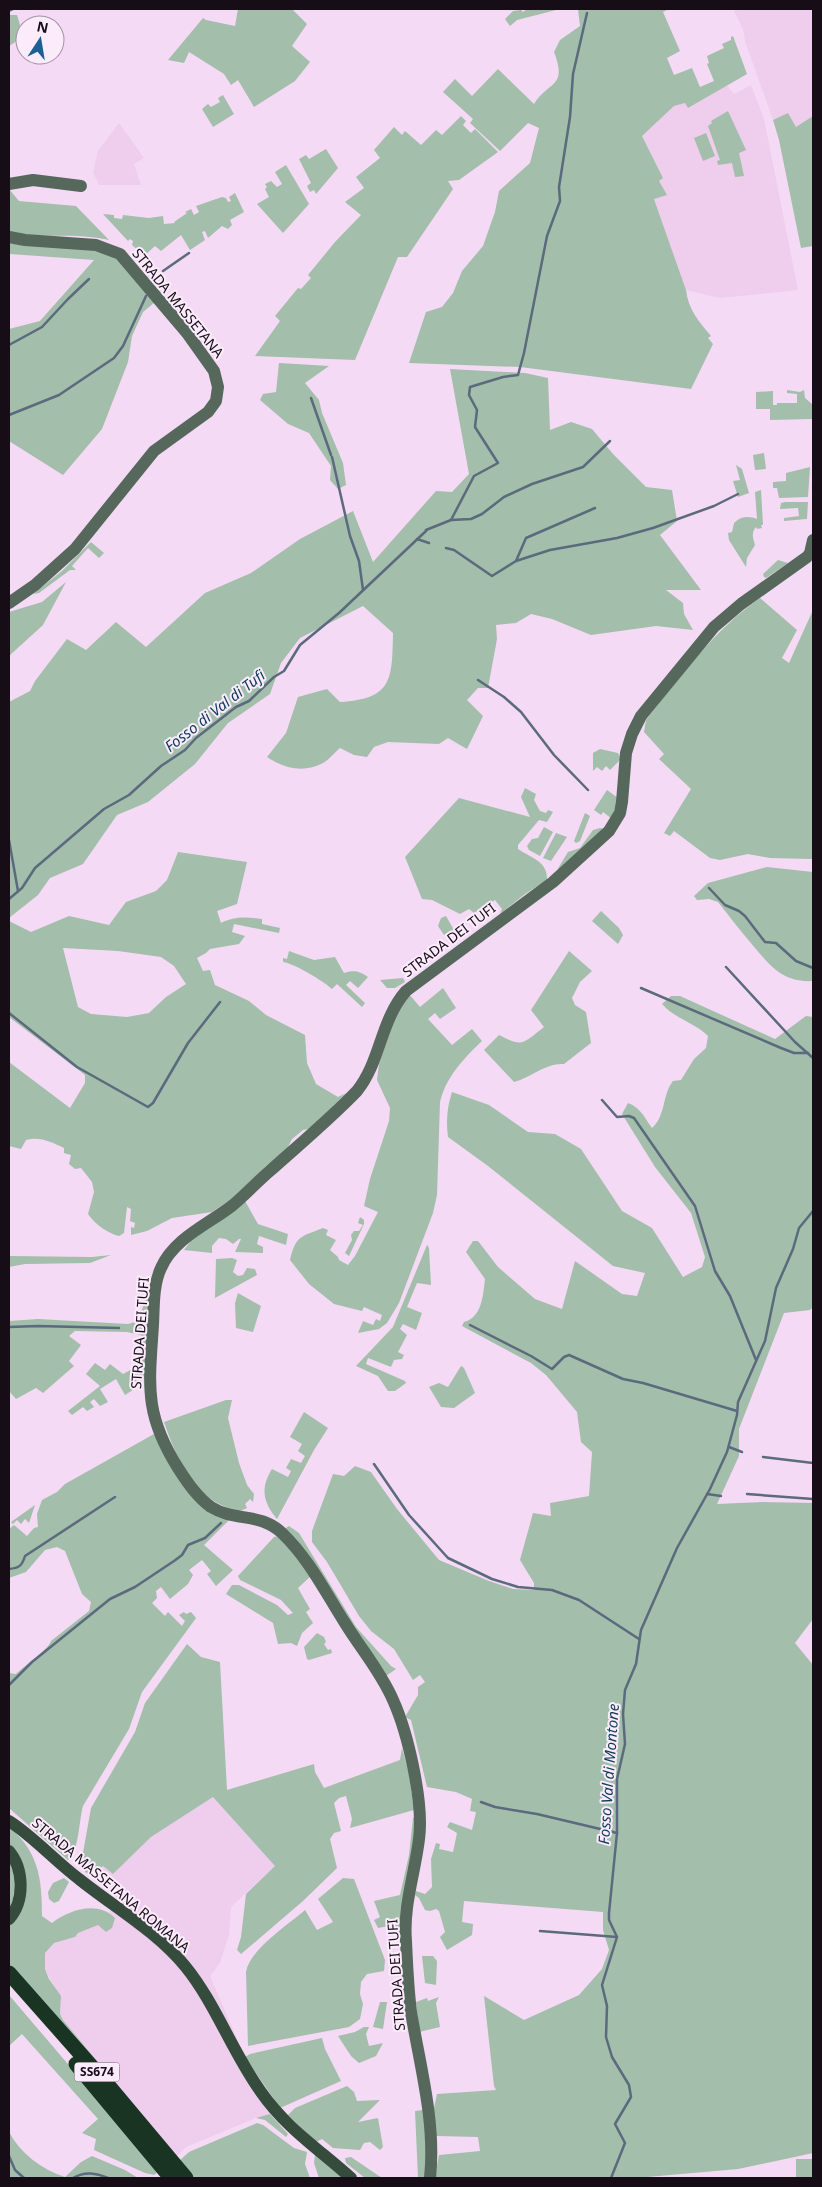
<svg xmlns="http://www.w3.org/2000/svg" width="822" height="2187" font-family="'Noto Sans',sans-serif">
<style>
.built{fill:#eecded}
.green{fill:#a3beab;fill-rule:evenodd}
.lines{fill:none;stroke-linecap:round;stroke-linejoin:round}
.stream{stroke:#5b6a7c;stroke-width:2.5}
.secondary{stroke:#55685b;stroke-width:12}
.primary{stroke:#354c3d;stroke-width:12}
.highway{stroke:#1a3423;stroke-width:15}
.labels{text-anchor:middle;stroke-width:4;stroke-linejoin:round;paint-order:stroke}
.shield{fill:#fcecfb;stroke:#5b505b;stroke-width:1}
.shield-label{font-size:12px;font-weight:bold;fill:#160d16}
.street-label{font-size:14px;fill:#160d16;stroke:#fcecfb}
.water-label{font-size:15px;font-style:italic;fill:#0a3a5a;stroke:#fcecfb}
</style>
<rect width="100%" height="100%" fill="#f5daf5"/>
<g class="built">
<path d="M737,9h76v107l-17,11 -8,-14 -15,7 -28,-79 -2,-12 -9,-18z"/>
<path d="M727,85l7,9 17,-9 13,34 34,171 -78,8 -34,-8 -32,-92 5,-17 4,-3 -21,-42 32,-30 11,-3 3,5z"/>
<path d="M119,123l25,35 -10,6 7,21h-42l-6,-13 5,-21z"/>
<path d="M213,1797l62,69 -44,41 -2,28 -9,28 -10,13 35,81 35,51 -15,9 -9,1 -70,29 -10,10 -113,-137 -3,-6 1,-15 -16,-30v-16l9,-10 21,-6 3,-4 20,-8 8,7 9,-14 -6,-5 8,-16 -27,-21 13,-10 10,8 38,-37z"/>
</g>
<g class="green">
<path d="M238,9h54l15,15 -15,22 18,16 -15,19 -41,26 -16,-27 -7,5 -7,-11 -35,-22 -5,11 -16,-3 35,-42 3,2 29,6z"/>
<path d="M527,9h33l-43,11 -7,6 -5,-7 8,-8 8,-1 2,2z"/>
<path d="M578,9h91l-6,3 17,39 -13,7 7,17 18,-7 8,19 14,-6 -7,-17 2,-1 -2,-7 17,-8 -2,-4 9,-4v-3l2,-1 14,38 -59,34 -3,-5 -11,3 -32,30 21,42 -4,3 8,14 -13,4 32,91c2,19 13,32 25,46l-3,2 5,6 -22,45 -171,-22 -111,-4 17,-51 16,-5 11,-14 9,-22 21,-25 12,-34 4,-21 31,-28 9,-35 -11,-5 -28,28 -30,-28 3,-4 -30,-27 12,-13 17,17 26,-27 36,35c14,-23 34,-16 20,-52l6,-12 20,-14z"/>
<path d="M9,15h8l3,10 -3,16 -8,5z"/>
<path d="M223,95l11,19 -21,13 -11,-18 6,-5 3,3 9,-5 -2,-4z"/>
<path d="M728,111l18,39 -7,3 5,23 -9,1 -3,-14 -14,2 -1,-4 3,-1 -12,-34 4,-3 -1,-2z"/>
<path d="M788,113l8,14 17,-11v130l-12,2 -22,-108 -6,-20z"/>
<path d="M461,116l5,5 -3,4 8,8 4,-4 23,23 -39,28 -11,1 5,8 -46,68h-9l-43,103 -100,-4 25,-35 -5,-5 23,-28 3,1 10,-11 -3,-3 27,-33 26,-27 -16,-13 19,-14 -8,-11 24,-19 -6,-8 20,-23 8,8 3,-4 16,14 15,-15 6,5z"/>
<path d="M706,133l9,23 -12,5 -9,-23z"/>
<path d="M326,149l12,19 -22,26 -2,-4 -4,2 -3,-6 4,-3 -12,-24 7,-4 3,4z"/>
<path d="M286,165l23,39 -26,29 -26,-29 12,-7 -4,-8 2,-2 -2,-3 6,-3 6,6 5,-3 -7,-12z"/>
<path d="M9,189l10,12 57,5 33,34c-33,-8 -67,-1 -100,-7z"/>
<path d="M235,193l9,19 -14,8 2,5 -4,4 -6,-3 -14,12 -3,-7 -3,1 3,8 -15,10 -9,-15 -20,16 -6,-5 -11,10 -12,-11 1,-4 -3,-2 -2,2 -25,-27 11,1v3l8,1 1,-4 26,3 14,-2 1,8 11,-1 -1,-1 13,-9 -2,-1 6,-3 3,6 5,-3 -3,-6 26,-9 4,1 2,4 3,-1 -2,-4z"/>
<path d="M9,243c29,7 86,-1 109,16 11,8 27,32 37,43l-12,10 -11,24 -4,26 -26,67 -39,46 -54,-34v-112l31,-8 54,-61 -84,-6z"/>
<path d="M279,363l50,3 -24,17 14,17 3,13 21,50 3,22 -8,4 -8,-9 1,-14 -22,-33 -21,-9 -28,-24 3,-6 13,-2z"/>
<path d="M450,369l75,4 23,5 2,52 21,-8 21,7 21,25 33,33 26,3 5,31 -17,14 41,55h-35l17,13 1,11 9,16 -37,-4 -65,9 -39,-16 -21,-5 -15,9 -20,2 1,14 -9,49h-10l-11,12 16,16 -16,33 -19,-11 -9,6 -51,-2 -14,5 -7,10 -13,-2 -14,-7c-6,5 -12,13 -19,16 -18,9 -38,4 -54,-7l19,-24 12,-36 29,-8 13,13c53,-3 52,-23 53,-69l-30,-27 -63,32 -19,25 -11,31 -42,29 -33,41 -47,38 -31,13 -34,49 -33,14 -12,17 -29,23v-216l21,-11 5,-10 32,-42 19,11 30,-28 30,25 59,-54 46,-20 49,-34 53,-28 20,51 63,-71 16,1 17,-18z"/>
<path d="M787,390l13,2 4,-2 1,8 8,7 -1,14 -42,1v-11h-14v-17l17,-1v14h4v-2h20v-9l-10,-1z"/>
<path d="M764,453l2,16 -11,1 -2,-15z"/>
<path d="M736,465l6,4 7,24 -11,4 -5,-16 7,-1z"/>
<path d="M810,467l-2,30 -29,1 -2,-10h-4v-6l13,-1v-8z"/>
<path d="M761,490l2,35h-2l1,3 -5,1 -1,-2c-5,6 -3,11 -1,18l-8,13 -1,9 -17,-27 -1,-7 4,-1 2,-9c7,-7 15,-7 23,-4l-2,-27z"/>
<path d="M785,502h23l-1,17 -23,2v-3l15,-2 -1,-8 -18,1 1,-6z"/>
<path d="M91,542l13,11 -5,5 -11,-10 -16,18 4,4h-6l-31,23 -6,1 29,-23z"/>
<path d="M778,560l10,3 -22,15 -2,-1 -1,-3z"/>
<path d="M66,582l-23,43 -34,31v-44l33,-10z"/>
<path d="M760,598l37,32 -15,28 7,5 24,-53v248l-2,1 -41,-1 -22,-4 -28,6 -10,-2 -36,-27 -4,5 -6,-3 27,-44 -32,-30 5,-5 -20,-22 2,-12c35,-44 68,-90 114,-122z"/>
<path d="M600,749l18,4 3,6 -11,11 -4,-4 -4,5 -5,-4 -4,4v-18z"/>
<path d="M525,788l11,6 -2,6 6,11 6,2 2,-3 5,2 -6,10 -8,-2 -21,25v4c13,9 30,12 29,31l-22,14 -25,20 2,-5 -7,-9 -21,13 -5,-4 -9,5 -28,-14 -10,-1 -17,-42 54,-59 71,19 -9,-20z"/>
<path d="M607,790l11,8 -6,21 -9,-7 -2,3 -7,-5z"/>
<path d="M585,813l5,3 -10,25 -4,2 -2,-2z"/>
<path d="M544,827l9,5 -13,24 -11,-6 -2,-4 5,-7 6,-1z"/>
<path d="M600,828l4,1 -47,41 11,-18 12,-4 13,-18z"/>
<path d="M556,833l11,4 -16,24 -8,-3z"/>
<path d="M178,852l69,10 -10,42 -20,7 4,12c14,-7 25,-6 41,-4v5l18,4 -1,5 -45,-9 -2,8 13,4 -6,8 -29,5 -4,4 -9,5 6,13 7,-1 5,15 34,16 17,14 39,20 2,28 9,21 22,13 8,-4 -34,35 -9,2 -11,9 -6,12 -56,49 -18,12 -40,6 -25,13 -16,4v-8l3,1 1,-5 -5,-2 1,-12 -4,-2 -3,26 -5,3c-12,-3 -23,-11 -31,-22l6,-22 -2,-10 -11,-14 -6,1 -6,-5 2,-9 -7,-2v-5c-12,-6 -25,-12 -38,-8l-5,9 -12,-3v-84l61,46 15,-25v-8l-76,-58v-96l22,11 38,-16 40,9 17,-23 30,-11 11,-11zM63,948l55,3 43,6 13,9 12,18 -20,13 -17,16 -22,4 -36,-3 -13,-7z"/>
<path d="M767,867l46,5v109c-32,2 -44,-17 -63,-39 -11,-13 -21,-26 -32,-40l-9,-3 -12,1 -3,-4 14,-13z"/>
<path d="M601,911l18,17 4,7 -5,9 -26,-23z"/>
<path d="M446,916l8,14 -10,5 -6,-9 3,-8z"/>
<path d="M289,951l25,9 21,-3 9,16c9,-3 16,-2 24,4l-10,11 -8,-7 -4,4 19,18 -3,4 -25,-23 -5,5c-10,-9 -37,-25 -49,-27v-4l4,1z"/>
<path d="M569,951l23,20 -12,11 -8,16 3,7 11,7 5,31 -27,21c-19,-1 -32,13 -50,18l-30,-32 15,-15c25,13 24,8 45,-8l-13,-17z"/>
<path d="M403,978l2,4 -10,6h-8l-7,-8z"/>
<path d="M443,988l13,20 -16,11 -5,-6 -7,6 24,26 20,-16 10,12c-18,17 -36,36 -42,61l-3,93 -4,18 -34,90 -12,20 -8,6 -21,4 5,-12 10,4 3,-6 4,2 2,-6 -18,-8 -2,4 -28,-7 -25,-20 -19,-24c6,-25 11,-23 33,-32l5,2 -2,5 10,5 -6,10 8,7 1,3 9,5 7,-9 23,-44 -14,-6 6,-27 19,-58 1,-13 -13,-28 2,-16 16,-46 14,-24 11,13z"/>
<path d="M671,996h9l95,43 31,-23 7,1v290l-3,3 -26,3 -45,116v27l-22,48 46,-2 50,1v116l-18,24 18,22v488l-75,16 -102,9h-197l-4,-1 4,-22 41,-4 -2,-14 -42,-1 -3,-23 4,-19 59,-4 -2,-4 -10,-90 40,24 55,-25 23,-26 7,-19 -6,-20v-18l-139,-11 -2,21 11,2 -1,11 -25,15 -7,-13 5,-5 -6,-21 -3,-2 -6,2 -5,-1 -6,-12 -4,-3 1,-4 9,3 7,-7 -1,-28 5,-16 4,1 -1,5 14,3 4,-19 -10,-6 3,-5 22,8 4,-18 -6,-1 2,-12 -16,-7 -29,-5 -16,-67 -6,-3 13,-22v-8l7,-5 -5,-7 -7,5 -19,-31 -23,-18 -12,-15 -32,-54 -15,-20v-11l21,-57 11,2 11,-10 16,6 26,37 42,51 50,21 24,8 21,1v-7l-14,-23 13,-47 18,3 -1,-13 39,-7 3,-44 -11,-10 -4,-30 -31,-37 -15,-12 -69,-37 2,-4c18,-5 19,-26 21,-43l-19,-27 7,-11h5l20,26 37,32 27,10 13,-48 47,33 15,2 8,-23 -32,-7 -125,-100 -40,-29c-2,-17 -1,-29 4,-45l37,13 39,27 27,2 26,15 41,62 30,17 31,49 19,-10 3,-10 -14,-44 -36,-46 -33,-53 6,-11c13,5 16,14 24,25 14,-12 10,-33 21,-47l8,-1 13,-21 12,-11 2,-12c-14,-14 -33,-17 -46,-32z"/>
<path d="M245,1201l13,23 30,10 -2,11 -27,-9 -2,8 6,3v6l-28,-1 6,-13h-2l-6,5 -7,-5 -7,-1 -7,8v7l-28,-3 7,-9z"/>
<path d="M360,1217l4,3v4l-15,32 -4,-3 7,-13 -1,-5 3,-4h5l4,-6 -5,-2z"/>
<path d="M427,1245l2,3 2,37 -14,-2 -10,24 15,6 -6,17 -13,-6 -3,5 7,6 -9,17 6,3 -2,4 -8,1 -3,7 -23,-9 -2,6 39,17 1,2 -11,8h-7l-10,-15 -22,-10 37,-39z"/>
<path d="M111,1255l-21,8 -65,1 -16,3v-11l83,1z"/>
<path d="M232,1258l5,2 -4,12 5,4 5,-1 4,-7 8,1 2,6 -42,23 1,-39z"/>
<path d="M149,1290l-4,88 -4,3 1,3 -17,11 -9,-16 -16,10 8,13 -8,4 -6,-7 -4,3 4,5 -7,4 -4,-4 -11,8 -4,-4 32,-25 -14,-12 9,-11 10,7 5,-6 13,10 15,-8 5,-28 -2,-3 -14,-3 -52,-1 -6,5 12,9 -12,16 5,5 -31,27 -7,-5 -20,11 -7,-8v-70l29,-2 90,5 10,-3z"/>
<path d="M238,1293l23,13 -8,26 -17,-4 -1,-25z"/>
<path d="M461,1366l3,2 11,25 -21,15 -13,-1 -12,-20 10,-4 9,4z"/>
<path d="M226,1400h6l-4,18 11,45 8,22 7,9 -1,8 -3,-3 -5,5 2,4c-7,4 -11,2 -18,0 -36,-11 -54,-54 -65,-86z"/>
<path d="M304,1412l24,16 -14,22 -37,69c-14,-17 -17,-31 -5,-50l16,8 3,-6 -5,-3 5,-9 10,4 4,-7 -7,-5 4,-7 -12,-7z"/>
<path d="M154,1434l17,31 58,55 -25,25 29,25 -17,16 -9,-12 4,-3 -9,-11 -13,10 4,5 -5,9 -18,15 -9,-12 -5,4 1,7 -5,5 13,13 3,-4 14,14 3,-5 -6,-6 5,-3 2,2 5,-2 5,6 -54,74 -13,37 -46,77c-4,13 -4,47 -15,54l-59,-52v-135l7,1c9,-9 31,-23 35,-33l38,-30 2,-9 -9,-8 -17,-43 -8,-4 -12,3 -19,22 -17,6v-49l5,-4 13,11 7,-8 4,-1 -1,-13 5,-14 15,-8 8,-8z"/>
<path d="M35,1505l-6,18 -4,-4 -4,5 -4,-4 -4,4 -2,-2z"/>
<path d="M289,1526l10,7 57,94 35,39 5,3 -10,7 -102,-147z"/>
<path d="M279,1536l33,39 -14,13 12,21 -4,3 7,11 -11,10 -5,13 -6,-3 -13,1 -5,-21 -47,-29 6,-9h7l38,20 11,10 5,-2 -12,-13 -41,-20 -2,-4 36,-39z"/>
<path d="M317,1633l7,4 2,5 -2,2 4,6 3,-1 1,4 -23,7 -2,-1 -3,-12z"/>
<path d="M187,1644l14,13 19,5 7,128 87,-26 1,8 9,16 76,-28 2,-12 7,26 5,36 -64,18 2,-9 -6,-23 -7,2 -5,5 7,28 -7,2 -4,6 7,29 -34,33 -62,53 -4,-4 4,-13 5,-43 29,-28 -62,-69 -62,40 -38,37 -10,-8 -13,10 -8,-7 -1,-5 10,-56 44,-76 10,-29z"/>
<path d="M416,1817l-15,123 -4,-11 -7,2 -1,-5 -11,2 -4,-8 6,-3 -6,-16 26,-6 9,-40 4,-37z"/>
<path d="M9,1827c30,25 33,52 33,89l10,7c17,-13 45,-23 63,-5l-3,10 -6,4 -8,-7 -20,8 -3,4 -21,6 -9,10v16l4,10 12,17 -1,18 3,6 113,137 -167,-191v-42l11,-14 -11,-65z"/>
<path d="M9,1860c8,18 7,33 0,51z"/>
<path d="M64,1878l5,4 -10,19 -5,2 -5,-4 -1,-7 5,-9z"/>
<path d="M343,1878l11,1 31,81 -1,11 -17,3 -6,8 -1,12 3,10 -3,15 -11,8 -101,19 -2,-74c4,-23 42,-47 59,-62l12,20 16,-8 -15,-23z"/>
<path d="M422,1956h11l4,5 -1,24 -11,-2z"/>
<path d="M9,1995l150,176 -5,4 -9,-2 -51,-23 2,-11 -14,-6 16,-14 -76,-85 -13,12z"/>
<path d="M439,1997l-3,6 4,24 -21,5 -3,-30 11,-4 1,3z"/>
<path d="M380,2002h7l-4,27 -10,-2z"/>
<path d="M364,2027h5l-3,7 3,12 14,-3 -7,13 -17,7 -8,-7 -13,-20 17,-4z"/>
<path d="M322,2038l3,11 16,32 -61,27 -35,-51 5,-3z"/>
<path d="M347,2086l7,6 3,9 23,-1 -22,22 20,-4 5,29 -3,3 -10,-8 -6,1 -4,7 -27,-2 -11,-9 -6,3 -28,-27 7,-7z"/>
<path d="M423,2110l4,20 -2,48h-7l-3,-67z"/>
<path d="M270,2114l18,20 -2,3 -21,-17 -9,-2z"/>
<path d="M257,2123l6,2 31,23 13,4 -2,12 5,14h-116l-15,-17 10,-9z"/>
<path d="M9,2132c12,22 32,37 56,45l16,-15 11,-6 33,14 13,8h-129z"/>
<path d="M315,2155l28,23h-24l-5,-15z"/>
<path d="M351,2157l31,21h-17l-19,-15 -1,-5z"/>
<rect x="796" y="2159" width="17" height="19"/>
</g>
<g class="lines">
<g class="stream">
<path d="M9,11l4,-2"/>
<path d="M163,271l26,-18"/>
<path d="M9,345l33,-18 26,-28 21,-20"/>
<path d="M311,398l20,57"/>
<path d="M9,415l50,-20 55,-37 9,-12 23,-50"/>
<path d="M332,457l18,79 9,25 4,29"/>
<path d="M451,520l23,-44 24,-13 -23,-36 2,-17 -8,-15 1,-8 33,-10 15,-2 6,-22 23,-117 13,-35 -1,-14 11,-70 3,-43 14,-61"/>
<path d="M426,530l25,-10 20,-1 11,-5 22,-17 28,-13 51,-17 27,-26"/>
<path d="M417,539l12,4"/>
<path d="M446,548l8,2 38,26 24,-15 34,-11 67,-12 36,-10 61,-22 24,-12"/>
<path d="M516,561l10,-23 69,-30"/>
<path d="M478,680l26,17 17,15 33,43 34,35"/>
<path d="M9,840l9,51"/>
<path d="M709,888l16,17 14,6 6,5 20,26 11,1 20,18 17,7"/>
<path d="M9,899l13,-11 13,-20 69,-59 25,-14 32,-29 24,-16 11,-12 40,-31 13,-6 25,-24 10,-6 16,-26 39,-32 87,-82"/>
<path d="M726,967l69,75 18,16"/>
<path d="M641,988l140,60 13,5h14"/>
<path d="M9,1013l68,54 71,40 5,-4 35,-60 32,-41"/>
<path d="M602,1100l15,17 12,-1 5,2 61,88 20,65 15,25 26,64"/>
<path d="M470,1325l61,31 21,13 12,-12 5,-2 54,24 20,4 94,28"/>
<path d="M9,1327l29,-1 81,2"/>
<path d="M729,1447l13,5"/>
<path d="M763,1457l50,6"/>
<path d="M374,1464l35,51 39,43 44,21 26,8 34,3 27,10 60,39"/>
<path d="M707,1494l14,2"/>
<path d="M747,1494l66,5"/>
<path d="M9,1569c10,-1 13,-3 16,-13l90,-59"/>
<path d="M9,1685l23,-23 78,-63 25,-12 39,-26 8,-6 6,-10 17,-7 16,-15"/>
<path d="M481,1802l14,5 42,7 80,19"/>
<path d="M540,1931l77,6"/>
<path d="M9,2156l6,14 9,8"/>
<path d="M73,2178c12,-7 23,-5 35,0"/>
<path d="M611,2178l14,-35 -10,-19 16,-27 -2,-12 -17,-28 -6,-20 1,-31 -5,-21 15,-48 -8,-17v-7l8,-80v-54l8,-35 -2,-30 2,-24 11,-26 5,-34 36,-82 33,-59 17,-37 10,-37 1,-13 27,-61 11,-53 17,-39 6,-21 14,-17"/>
</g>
<g class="secondary">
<path d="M9,184l24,-4 48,6"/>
<path d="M9,237l16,3 71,5 24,9 67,79 27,38 4,16 -2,14 -8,11 -54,39 -79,98 -40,36 -26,18"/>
<path d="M430,2178c6,-55 -10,-112 -19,-166 -3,-24 -4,-48 -5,-71 -3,-35 9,-68 13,-102 5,-36 -11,-106 -26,-139 -12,-28 -32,-51 -48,-77 -20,-31 -35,-63 -63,-90 -22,-21 -47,-11 -71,-26 -14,-10 -24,-25 -33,-39 -34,-54 -29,-82 -25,-143 1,-19 0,-40 8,-57 13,-30 48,-44 72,-63 13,-11 25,-24 38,-35 29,-26 59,-51 86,-79 24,-30 23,-70 49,-100l147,-109 56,-51 11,-18 2,-11 4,-49 6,-19 9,-18 73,-89 27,-23 66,-47 3,-4 3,-13"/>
</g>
<g class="primary">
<path d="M9,1821c25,16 46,40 70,58 35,28 77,52 106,87 31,38 47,86 76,126 25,36 59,58 90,86"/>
<path d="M9,1851c15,18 16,50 0,68"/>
</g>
<g class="highway">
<path d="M9,1973l99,112 78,93"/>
<path d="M76,2064l95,114"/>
</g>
</g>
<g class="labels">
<rect class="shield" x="74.5" y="2062.5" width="45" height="19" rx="4"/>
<g class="shield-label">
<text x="97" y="2076">SS674</text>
</g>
<g class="street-label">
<text transform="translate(178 303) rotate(51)" y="5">STRADA MASSETANA</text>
<text transform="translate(449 940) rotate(-37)" y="5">STRADA DEI TUFI</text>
<text transform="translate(140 1333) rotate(-86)" y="5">STRADA DEI TUFI</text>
<text transform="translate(111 1885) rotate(40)" y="5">STRADA MASSETANA ROMANA</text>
<text transform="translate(396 1975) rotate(-94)" y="5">STRADA DEI TUFI</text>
</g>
<g class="water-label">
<text transform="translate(215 711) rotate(-38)" y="5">Fosso di Val di Tufi</text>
<text transform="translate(609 1774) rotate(-86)" y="5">Fosso Val di Montone</text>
</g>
</g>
<rect width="822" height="2187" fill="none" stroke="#160d16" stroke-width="20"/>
<g transform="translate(40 40) rotate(12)"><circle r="24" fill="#fcecfb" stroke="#a0939f"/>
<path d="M0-4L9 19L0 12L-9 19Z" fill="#1c6095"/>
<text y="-8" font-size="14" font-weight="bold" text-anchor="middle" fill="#160d16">N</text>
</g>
</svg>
